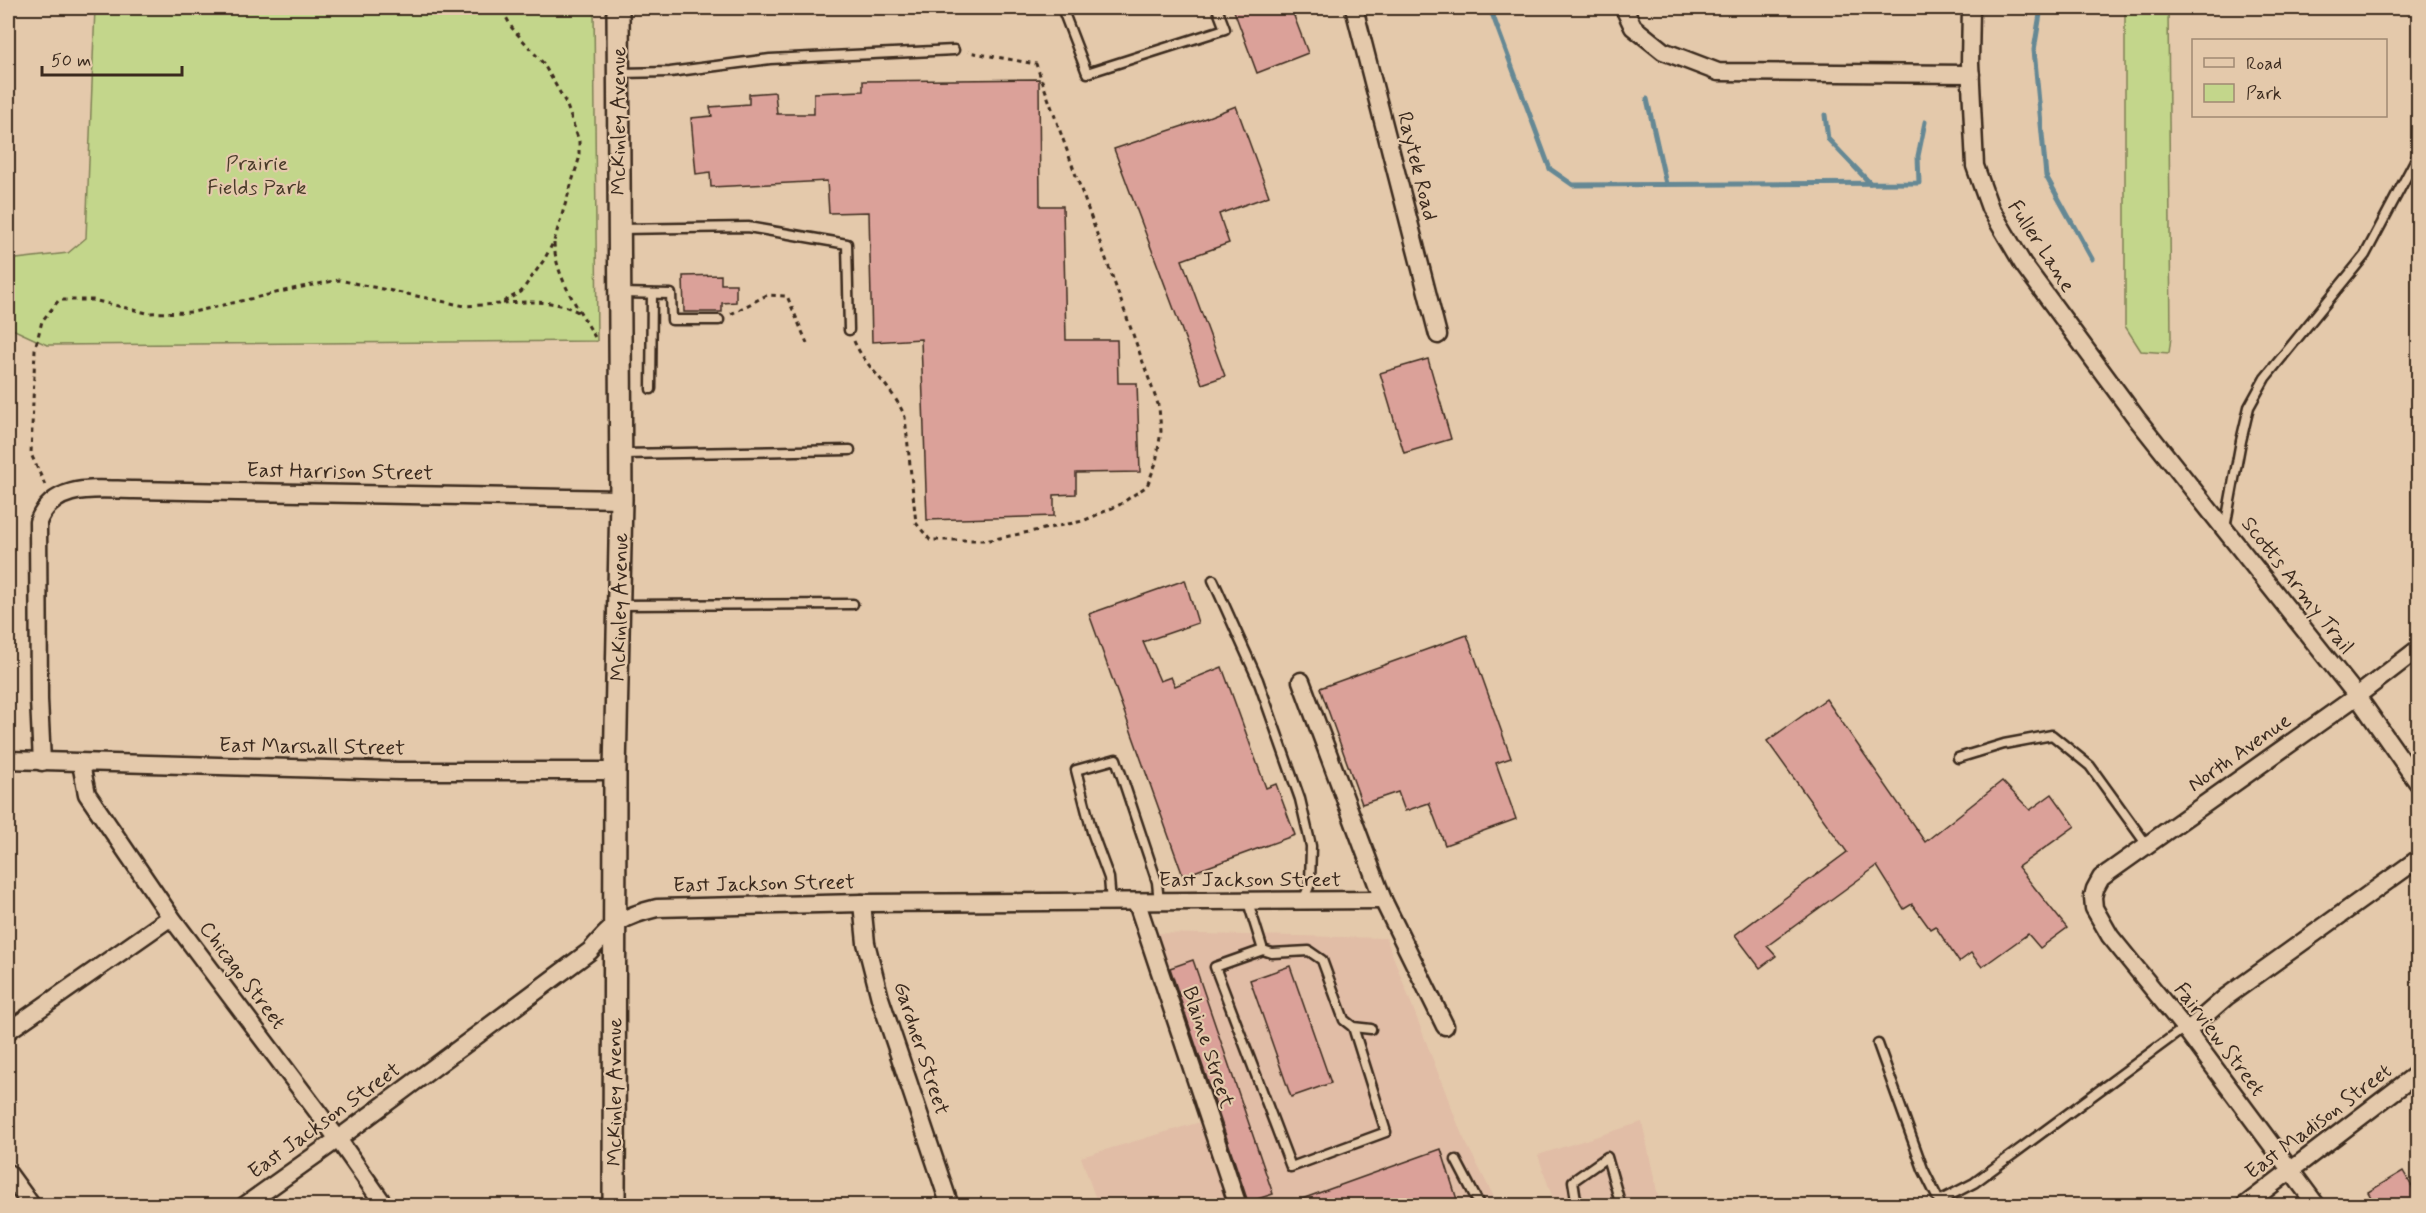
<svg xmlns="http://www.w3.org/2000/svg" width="2426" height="1213" font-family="Mynerve,sans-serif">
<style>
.built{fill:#e1bda6}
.green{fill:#c3d68b;stroke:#7f8054;stroke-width:1.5}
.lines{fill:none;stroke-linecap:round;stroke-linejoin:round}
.stream{stroke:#658894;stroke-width:5}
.building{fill:#dba199;stroke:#3b2a1e;stroke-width:1.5}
.service-casing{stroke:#3b2a1e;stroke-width:13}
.minor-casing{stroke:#3b2a1e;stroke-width:21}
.tertiary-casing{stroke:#3b2a1e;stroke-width:26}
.path{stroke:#3b2a1e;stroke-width:3;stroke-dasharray:4.5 4.5;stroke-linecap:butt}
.service{stroke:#e4c9ab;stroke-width:8}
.minor{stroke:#e4c9ab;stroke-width:16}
.tertiary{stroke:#e4c9ab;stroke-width:21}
.labels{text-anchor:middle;stroke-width:4.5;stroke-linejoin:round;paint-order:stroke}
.street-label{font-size:21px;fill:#3b2a1e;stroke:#e4c9ab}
.park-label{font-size:21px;fill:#493b29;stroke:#e4c9ab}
</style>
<rect width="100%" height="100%" fill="#e4c9ab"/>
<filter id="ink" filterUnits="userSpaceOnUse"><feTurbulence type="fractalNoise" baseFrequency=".0167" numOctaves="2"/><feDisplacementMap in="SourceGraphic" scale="12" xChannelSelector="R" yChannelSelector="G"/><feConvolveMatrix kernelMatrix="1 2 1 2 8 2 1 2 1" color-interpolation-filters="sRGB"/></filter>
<g filter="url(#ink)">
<g class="built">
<path d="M1156,933l230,5 76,197 36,70h-400l-17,-48 136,-40z"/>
<path d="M1642,1122l18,83h-105l-17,-50z"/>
</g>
<g class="green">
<path d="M95,8h499l3,333 -550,4 -39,-18v-67l60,-7 18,-15z"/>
<path d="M2125,8h43l3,329 -2,16 -28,-2 -16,-25z"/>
</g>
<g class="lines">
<g class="stream">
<path d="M1490,8l60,161 23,16 346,-2 -1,-27 7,-34"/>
<path d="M2044,8l-4,6 -6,36 12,126 46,83"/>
<path d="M1647,99l19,85"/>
<path d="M1825,115l3,24 42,44"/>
</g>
</g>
<g class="building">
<path d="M1233,8h58l17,45 -51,20z"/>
<path d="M1039,79l1,127h23l3,134h51l1,43h19l3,89 -64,1v21l-22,1v21l-127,4 -6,-181 -49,3 -3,-130 -40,1 -2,-32 -116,6 -1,-15 -14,2 -5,-56 21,-2 -2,-9 39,-3v-10l26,-2 2,22h37v-21l49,-2v-10z"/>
<path d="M1236,106l33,90 -50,18 10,29 -47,17 43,116 -23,8 -88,-235 84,-28z"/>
<path d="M721,275v9h15v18l-14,1v9h-38l-1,-36z"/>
<path d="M1428,359l23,80 -47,14 -24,-80z"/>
<path d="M1185,580l13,43 -55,19 17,39 11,-4 4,9 47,-19 44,121 10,-4 19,51 -112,41 -94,-262z"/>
<path d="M1467,635l44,123 -15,5 20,56 -71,26 -16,-42 -24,8 -7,-19 -36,12 -42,-116z"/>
<path d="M1826,699l99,143 77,-61 28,29 22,-16 23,32 -57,41 49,61 -27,20 -12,-14 -46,33 -11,-14 -12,9 -24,-36 -5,3 -18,-25 -8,5 -27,-43 -110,80 9,10 -16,12 -25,-33 112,-83 -80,-111z"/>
<path d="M1193,960l80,234 -25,8 -78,-234z"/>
<path d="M1290,966l41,117 -40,14 -41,-117z"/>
<path d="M1441,1149l18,57h-170l-1,-2z"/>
<path d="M2403,1171l15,26v4l-8,5h-34l-8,-14z"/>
</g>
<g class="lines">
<g class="service-casing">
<g id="service">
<path d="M1062,8l25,65 138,-44 -8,-21"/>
<path d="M620,73l50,-1 100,-13 184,-9"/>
<path d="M619,229l129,-2 99,17 2,86"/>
<path d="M620,293l51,1 1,26h47"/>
<path d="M651,389l1,-95"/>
<path d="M621,454l229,-4"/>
<path d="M2225,528l16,-87 8,-34 16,-29 100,-123 53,-100"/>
<path d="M1213,580l45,100 42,119 11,47 -1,38 -7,17"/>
<path d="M618,605l235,-1"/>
<path d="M1958,758l46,-14 48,-9 38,31 57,79"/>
<path d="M1248,902l15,48 9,3 37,-2 13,9 22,60 9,7 18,2"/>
<path d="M1111,903l-2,-25 -17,-46 -16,-62 40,-11 41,123 2,20"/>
<path d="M1263,950l-48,17 76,200 95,-35 -33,-105"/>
<path d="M1878,1044l45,125 16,32"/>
<path d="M1456,1160l24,46"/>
<path d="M1577,1206l-4,-25 34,-24 14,49"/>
<path d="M1938,1206l1,-5 35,-18 210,-155"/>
</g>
</g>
<g class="minor-casing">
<g id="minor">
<path d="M1354,8l84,327"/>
<path d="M1624,8l9,19 30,24 55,21 253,2"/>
<path d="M1971,8l-1,55 5,103 15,42 33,56 114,155 220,277 61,87"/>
<path d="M1301,681l82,219 62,126"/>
<path d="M8,760l391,11h216"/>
<path d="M42,762l-3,-62 -1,-178c16,-41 61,-32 96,-32l487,9"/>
<path d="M81,764l6,30 84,123 167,222 47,67"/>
<path d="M862,903l4,40 14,55 70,208"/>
<path d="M1137,903l101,303"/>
<path d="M8,1031l163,-114"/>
<path d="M2187,1031l39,-34 192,-138"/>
<path d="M8,1173l24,33"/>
<path d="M244,1206l94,-67 252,-188c25,-28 30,-34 67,-43l205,-5 521,-3"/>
<path d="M2244,1206l174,-133"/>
<path d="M2317,1206l-130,-175 -77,-95 -16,-28 -1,-11 2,-8 6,-11 8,-6 248,-176 61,-47"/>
</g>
</g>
<g class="tertiary-casing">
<path id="tertiary" d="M614,1206l1,-435 6,-272 -3,-491"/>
</g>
<g class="path">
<path d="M554,243c2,38 26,66 43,98"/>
<path d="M503,303c28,-1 53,-4 77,10"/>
<path d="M731,314l36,-19 20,1 20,47"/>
<path d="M854,341c12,28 38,44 51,76l11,106 14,17h60l93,-19 36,-16 28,-19 9,-23 5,-32 -2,-24 -123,-343 -68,-12"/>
<path d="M45,485l-14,-31 4,-105 7,-28 17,-21h34l54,13 46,-1 109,-25 37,-7 126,26 34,-2 22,-12 23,-32 10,-19 25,-82v-18l-13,-38 -23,-40 -31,-35 -11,-20"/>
</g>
<use href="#service" class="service"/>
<use href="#minor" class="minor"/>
<use href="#tertiary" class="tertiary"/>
</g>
</g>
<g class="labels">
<g class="street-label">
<text transform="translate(618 121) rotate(-90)" y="7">McKinley Avenue</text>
<text transform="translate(1418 166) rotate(76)" y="7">Raytek Road</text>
<text transform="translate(2042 246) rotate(57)" y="7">Fuller Lane</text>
<text transform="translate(340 471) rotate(1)" y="7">East Harrison Street</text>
<text transform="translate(2298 585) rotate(52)" y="7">Scotts Army Trail</text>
<text transform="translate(619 607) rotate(-89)" y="7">McKinley Avenue</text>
<text transform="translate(312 746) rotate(1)" y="7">East Marshall Street</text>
<text transform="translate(2239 752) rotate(-35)" y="7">North Avenue</text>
<text x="1250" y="886">East Jackson Street</text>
<text transform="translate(764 883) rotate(-1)" y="7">East Jackson Street</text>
<text transform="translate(243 975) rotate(53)" y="7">Chicago Street</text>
<text transform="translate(2220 1039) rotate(53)" y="7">Fairview Street</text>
<text transform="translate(1209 1047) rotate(72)" y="7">Blaine Street</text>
<text transform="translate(922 1048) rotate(72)" y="7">Gardner Street</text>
<text transform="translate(614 1092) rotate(-90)" y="7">McKinley Avenue</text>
<text transform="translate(324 1120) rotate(-36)" y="7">East Jackson Street</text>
<text transform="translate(2318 1121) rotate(-37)" y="7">East Madison Street</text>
</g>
<g class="park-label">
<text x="257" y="170">Prairie<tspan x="257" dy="24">Fields Park</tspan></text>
</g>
</g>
<rect width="2426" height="1213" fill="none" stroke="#e4c9ab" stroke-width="30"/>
<rect x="15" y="15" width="2396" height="1183" fill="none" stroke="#3b2a1e" stroke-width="2" filter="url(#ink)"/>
<rect x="2192" y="39" width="195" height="78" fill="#e4c9ab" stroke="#a08973" stroke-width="1.5"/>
<rect x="2204" y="58" width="30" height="9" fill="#e4c9ab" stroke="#a08973" stroke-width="1.5"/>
<text x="2246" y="69" font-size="18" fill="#3b2a1e">Road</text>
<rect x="2204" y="84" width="30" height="18" fill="#c3d68b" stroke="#a08973" stroke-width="1.5"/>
<text x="2246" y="99" font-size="18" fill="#3b2a1e">Park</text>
<path d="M42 66v9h140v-9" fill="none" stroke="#3b2a1e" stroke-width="3"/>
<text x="51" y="66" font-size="18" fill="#3b2a1e" stroke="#e4c9ab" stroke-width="4.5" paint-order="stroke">50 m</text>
</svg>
